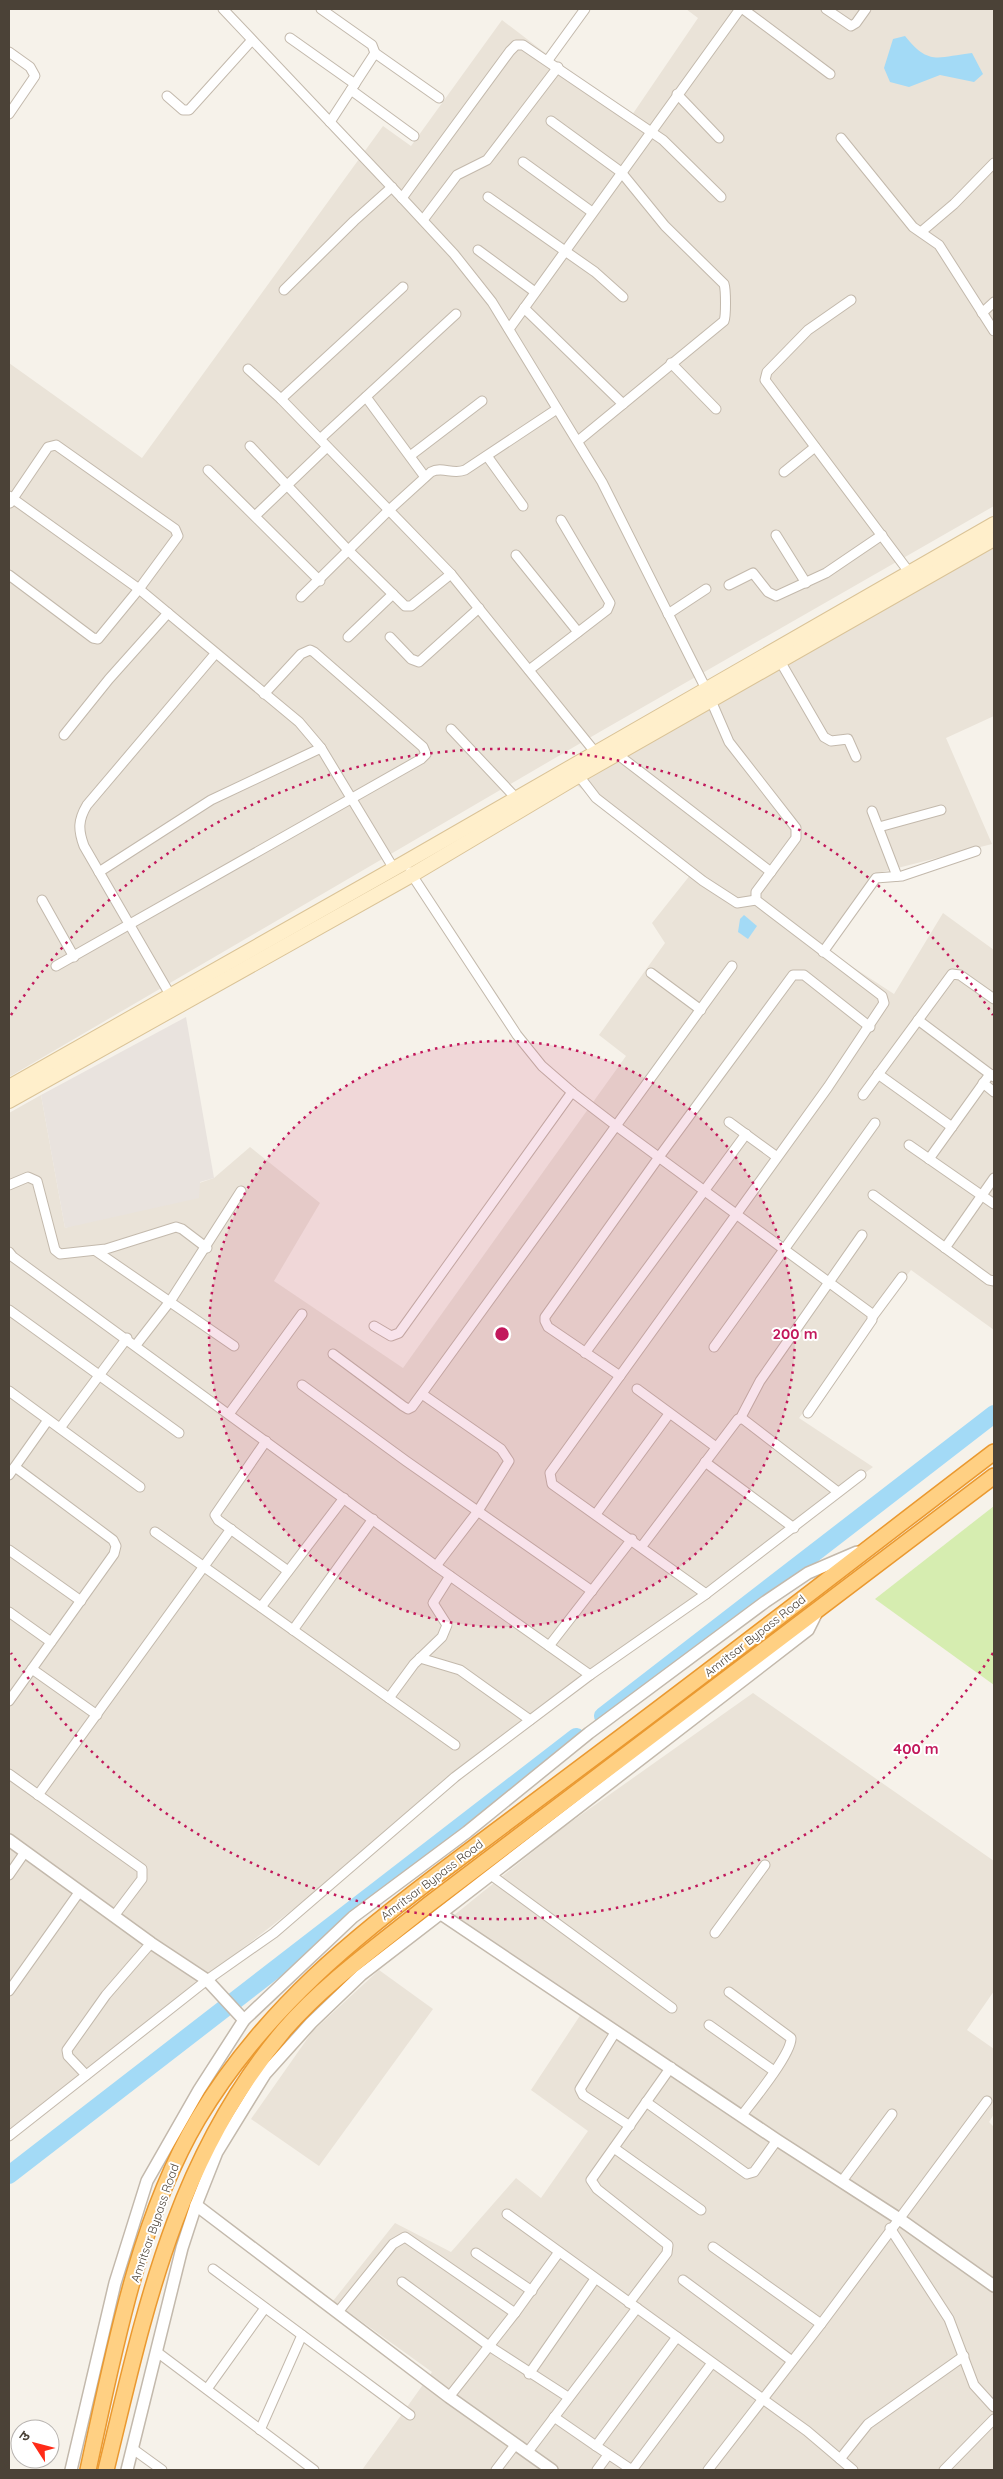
<svg xmlns="http://www.w3.org/2000/svg" width="1003" height="2479" font-family="Quicksand,'Noto Sans Devanagari',sans-serif">
<style>
.residential{fill:#eae3d8}
.industrial{fill:#e9e3de}
.green{fill:#d6edb0}
.water{fill:#a3daf6}
.lines{fill:none;stroke-linecap:round;stroke-linejoin:round}
.river{stroke:#a3daf6;stroke-width:18}
.minor-casing{stroke:#c3b9ac;stroke-width:11}
.tertiary-casing{stroke:#c3b9ac;stroke-width:14}
.secondary-casing{stroke:#dac397;stroke-width:16}
.trunk-casing{stroke:#ea9930;stroke-width:18}
.minor{stroke:#fff;stroke-width:9}
.tertiary{stroke:#fff;stroke-width:11}
.secondary{stroke:#ffefcb;stroke-width:14}
.trunk{stroke:#ffd083;stroke-width:15}
.ring{fill:none;stroke:#c2185b;stroke-width:2.5;stroke-dasharray:2.5 5}
.labels{text-anchor:middle;stroke-width:4;stroke-linejoin:round;paint-order:stroke}
.street-label{font-size:12px;fill:#4b4237;stroke:#fff}
.centre{fill:#c2185b;stroke:#fff;stroke-width:2.5}
.ring-label{font-size:15px;text-anchor:middle;font-weight:bold;fill:#c2185b;stroke:#fff;stroke-width:4;stroke-linejoin:round;paint-order:stroke}
</style>
<rect width="100%" height="100%" fill="#f6f2ea"/>
<g class="residential">
<path d="M686,9h308v497l-391,224 -594,347v-714l133,95 241,-332 28,20 91,-126 128,98 68,-100z"/>
<path d="M994,545v171l-48,22 46,106 -118,30 -52,73 72,47 49,-81 51,37v380l-83,-60 -112,148 74,49 -220,164 -644,498v-1016l32,-18 24,133 149,-50 36,-31 70,56 -46,78 129,87 223,-312 -27,-21 66,-92 -13,-20 39,-49 -117,-91z"/>
<path d="M753,1693l241,168v130l-27,39 27,19v65l-5,8 5,5v343h-632l70,-98 -99,-71 62,-78 56,29 65,-74 25,20 47,-67 -57,-41 56,-85 -134,-89 108,-87z"/>
<path d="M379,1970l54,39 -114,157 -68,-47 61,-87z"/>
</g>
<path class="industrial" d="M186,1017l28,161 -14,4 -1,16 -134,30 -24,-133z"/>
<path class="green" d="M994,1506v179l-119,-86z"/>
<g class="water">
<path d="M905,36c24,30 32,21 67,17l11,21 -9,8 -34,-7 -31,12 -19,-5 -6,-14 9,-29z"/>
<path d="M744,915l13,11 -9,13 -10,-7 2,-13z"/>
</g>
<g class="lines">
<g class="river">
<path d="M603,1716l391,-302"/>
<path d="M9,2175l567,-438"/>
</g>
<g class="minor-casing">
<g id="minor">
<path d="M223,9l179,189 52,56 38,48 110,180 104,207 23,53 67,86v10l-40,54v8l126,96 2,7 -56,84 -278,386 2,11 154,110"/>
<path d="M321,9l51,36 3,8 -45,69"/>
<path d="M743,9l87,65"/>
<path d="M826,9l25,17 5,-3 10,-14"/>
<path d="M290,38l65,46"/>
<path d="M9,52l21,15 5,9 -26,38"/>
<path d="M375,53l64,45"/>
<path d="M548,60l37,-51"/>
<path d="M351,90l63,46"/>
<path d="M677,94l42,44"/>
<path d="M167,96l16,14h6l63,-70"/>
<path d="M551,121l70,51 44,54 59,58c2,6 2,32 0,37l-146,120"/>
<path d="M841,138l72,89 26,18 55,86"/>
<path d="M523,162l69,50"/>
<path d="M488,197l107,75 28,25"/>
<path d="M402,198l108,-147 6,-6h7l140,95 58,57"/>
<path d="M423,220l34,-45 30,-15 71,-93"/>
<path d="M921,232l33,-28 40,-41"/>
<path d="M478,250l57,42"/>
<path d="M284,290l70,-69 38,-34"/>
<path d="M851,300l-43,30 -41,42 -2,8 147,196"/>
<path d="M524,308l99,96"/>
<path d="M982,313l12,-11"/>
<path d="M509,329l231,-320"/>
<path d="M671,363l45,46"/>
<path d="M248,369l33,30 170,175 144,178"/>
<path d="M366,397l59,80"/>
<path d="M281,399l122,-112"/>
<path d="M320,439l136,-125"/>
<path d="M250,446l99,105 56,55h6l40,-32"/>
<path d="M410,456l72,-55"/>
<path d="M487,456l36,50"/>
<path d="M208,470l112,111"/>
<path d="M784,472l31,-25"/>
<path d="M9,496l130,93 160,133 22,26 73,121"/>
<path d="M255,516l72,-69"/>
<path d="M776,535l30,48"/>
<path d="M516,555l62,77"/>
<path d="M9,575l84,63 5,1 41,-50 39,-53 -3,-7 -119,-84 -8,2 -38,56"/>
<path d="M729,585l24,-12 15,19 8,4 50,-23 56,-38"/>
<path d="M301,597l87,-86 43,-39c11,-6 22,3 34,-2l92,-61"/>
<path d="M668,614l38,-25"/>
<path d="M348,637l45,-43"/>
<path d="M390,637l21,22 8,3 60,-54"/>
<path d="M780,661l44,76 7,4 17,-2 8,18"/>
<path d="M529,670l78,-60 3,-7 -49,-83"/>
<path d="M451,729l65,69"/>
<path d="M64,735l45,-56 59,-66"/>
<path d="M617,754l154,118"/>
<path d="M576,772l20,26 107,83 34,22 19,-3"/>
<path d="M872,811l25,65"/>
<path d="M879,827l62,-17"/>
<path d="M99,872l112,-72 110,-52"/>
<path d="M410,872l107,163 25,31 30,26 43,33 257,189v6l-64,93"/>
<path d="M42,900l32,57"/>
<path d="M823,952l53,-74 26,-2 74,-25"/>
<path d="M56,966l365,-207 5,-5 -3,-7 -109,-95 -4,-2 -9,4 -37,40"/>
<path d="M651,973l50,37"/>
<path d="M172,998l-88,-152c-6,-16 -6,-26 3,-41l128,-151"/>
<path d="M918,1020l76,57"/>
<path d="M878,1074l74,53"/>
<path d="M983,1083l11,9"/>
<path d="M863,1095l89,-121 8,1 34,24"/>
<path d="M729,1122l48,35"/>
<path d="M909,1145l85,59"/>
<path d="M929,1159l61,-85"/>
<path d="M9,1185l19,-8 9,4 18,69 5,4 46,-5 70,-22 6,2 25,19"/>
<path d="M873,1195l116,85 5,1"/>
<path d="M945,1248l49,-70"/>
<path d="M96,1251l138,95"/>
<path d="M9,1252l4,5 423,309 154,109"/>
<path d="M9,1310l170,123"/>
<path d="M873,1316l29,-39"/>
<path d="M374,1326l17,10 8,-3 173,-241"/>
<path d="M136,1345l35,-45 70,-109"/>
<path d="M714,1347l161,-224"/>
<path d="M585,1353l161,-219"/>
<path d="M333,1354l70,52 5,3 4,-2 320,-441"/>
<path d="M620,1376l-72,-49 -3,-6v-4l114,-160 134,-182h11l66,52"/>
<path d="M302,1385l104,76 186,130"/>
<path d="M637,1389l79,58"/>
<path d="M9,1391l131,96"/>
<path d="M422,1394l79,55 8,12 -31,50 -42,55"/>
<path d="M229,1414l73,-100"/>
<path d="M740,1419l20,-38 102,-146"/>
<path d="M60,1428l67,-90"/>
<path d="M266,1441l-51,74 3,5 70,51"/>
<path d="M705,1462l89,66"/>
<path d="M9,1475l39,-55"/>
<path d="M596,1514l73,-100"/>
<path d="M155,1532l300,213"/>
<path d="M642,1546l96,-127h5l95,73"/>
<path d="M9,1550l72,51"/>
<path d="M261,1607l83,-109"/>
<path d="M9,1612l42,30"/>
<path d="M293,1630l80,-111"/>
<path d="M549,1646l83,-107"/>
<path d="M420,1658l40,12 70,50"/>
<path d="M32,1669l65,46"/>
<path d="M389,1698l25,-34 28,-27 5,-12 -14,-22 17,-27"/>
<path d="M9,1701l105,-147 2,-8 -3,-6 -98,-73"/>
<path d="M9,1774l133,95v10l-28,37"/>
<path d="M38,1795l193,-266"/>
<path d="M9,1875l16,-23"/>
<path d="M491,1875l181,133"/>
<path d="M715,1933l50,-68"/>
<path d="M9,1991l71,-100"/>
<path d="M729,1992l62,46c1,15 -38,63 -49,77"/>
<path d="M709,2025l65,46"/>
<path d="M616,2031l-36,58 3,6 47,31"/>
<path d="M86,2075l-18,-19 -1,-6 39,-55 45,-52"/>
<path d="M646,2102l101,72 7,-2 23,-32"/>
<path d="M9,2136l198,-156 67,-47 181,-156 135,-102 116,-81 155,-119"/>
<path d="M614,2148l87,62"/>
<path d="M842,2181l50,-67"/>
<path d="M507,2214l300,217 46,39"/>
<path d="M890,2228l59,91 25,66 20,22"/>
<path d="M713,2247l108,77"/>
<path d="M476,2253l56,38"/>
<path d="M213,2269l197,146"/>
<path d="M683,2280l109,81"/>
<path d="M402,2282l87,64 79,51"/>
<path d="M629,2303l38,-50 1,-8 -71,-56 -6,-9 80,-113"/>
<path d="M338,2312l55,-68 12,-7 110,76"/>
<path d="M157,2352l157,118"/>
<path d="M529,2374l66,-95"/>
<path d="M207,2389l58,-81"/>
<path d="M449,2397l66,-84 44,-61"/>
<path d="M554,2417l42,29"/>
<path d="M260,2430l42,-95"/>
<path d="M133,2449l29,21"/>
<path d="M527,2453l110,-145"/>
<path d="M840,2459l28,-35 96,-68"/>
<path d="M496,2470l19,-25"/>
<path d="M597,2470l11,-15"/>
<path d="M632,2470l-36,-24 81,-109"/>
<path d="M632,2470l80,-107"/>
<path d="M708,2470l113,-146 166,-223"/>
<path d="M944,2470l50,-51"/>
</g>
</g>
<g class="tertiary-casing">
<g id="tertiary">
<path d="M9,1840l142,103 56,37 37,40"/>
<path d="M441,1914l336,226 121,78 96,68"/>
<path d="M196,2205l253,192 103,73"/>
<path d="M71,2470l44,-187 32,-102 52,-91 45,-70 109,-103 114,-85 122,-99 176,-131 43,-29 49,-21"/>
<path d="M127,2470l55,-222 14,-43 21,-53 48,-78 46,-51 50,-48 447,-345 9,-18"/>
</g>
</g>
<g class="secondary-casing">
<g id="secondary">
<path d="M9,1087l395,-224 590,-339"/>
<path d="M9,1101l403,-226 166,-99 416,-237"/>
</g>
</g>
<g class="trunk-casing">
<g id="trunk">
<path d="M88,2470c25,-114 50,-250 110,-351 66,-110 157,-183 259,-259 49,-37 98,-74 148,-111 130,-97 259,-198 389,-297"/>
<path d="M106,2470c39,-160 69,-311 179,-441 41,-47 95,-85 143,-124l566,-429"/>
</g>
</g>
<use href="#minor" class="minor"/>
<use href="#tertiary" class="tertiary"/>
<use href="#secondary" class="secondary"/>
<use href="#trunk" class="trunk"/>
</g>
<circle cx="502" cy="1334" r="293" fill="#c2185b" fill-opacity=".12"/>
<g class="ring">
<circle cx="502" cy="1334" r="293"/>
<path d="M993 1653A586 586 0 0 1 11 1653M11 1015A586 586 0 0 1 993 1015"/>
</g>
<g class="labels">
<g class="street-label">
<text transform="translate(755 1636) rotate(-38)" y="4">Amritsar Bypass Road</text>
<text transform="translate(432 1880) rotate(-37)" y="4">Amritsar Bypass Road</text>
<text transform="translate(155 2223) rotate(-71)" y="4">Amritsar Bypass Road</text>
</g>
</g>
<circle cx="502" cy="1334" r="8" class="centre"/>
<g class="ring-label">
<text x="795" y="1339">200 m</text>
<text x="916" y="1754">400 m</text>
</g>
<rect width="1003" height="2479" fill="none" stroke="#4b4237" stroke-width="20"/>
<g transform="translate(35 2444) rotate(306)"><circle r="24" fill="#ffffff" stroke="#b7b3af"/>
<path d="M0-4L9 19L0 12L-9 19Z" fill="#ff2b18"/>
<text y="-8" font-size="14" font-weight="bold" text-anchor="middle" fill="#4b4237">उ</text>
</g>
</svg>
